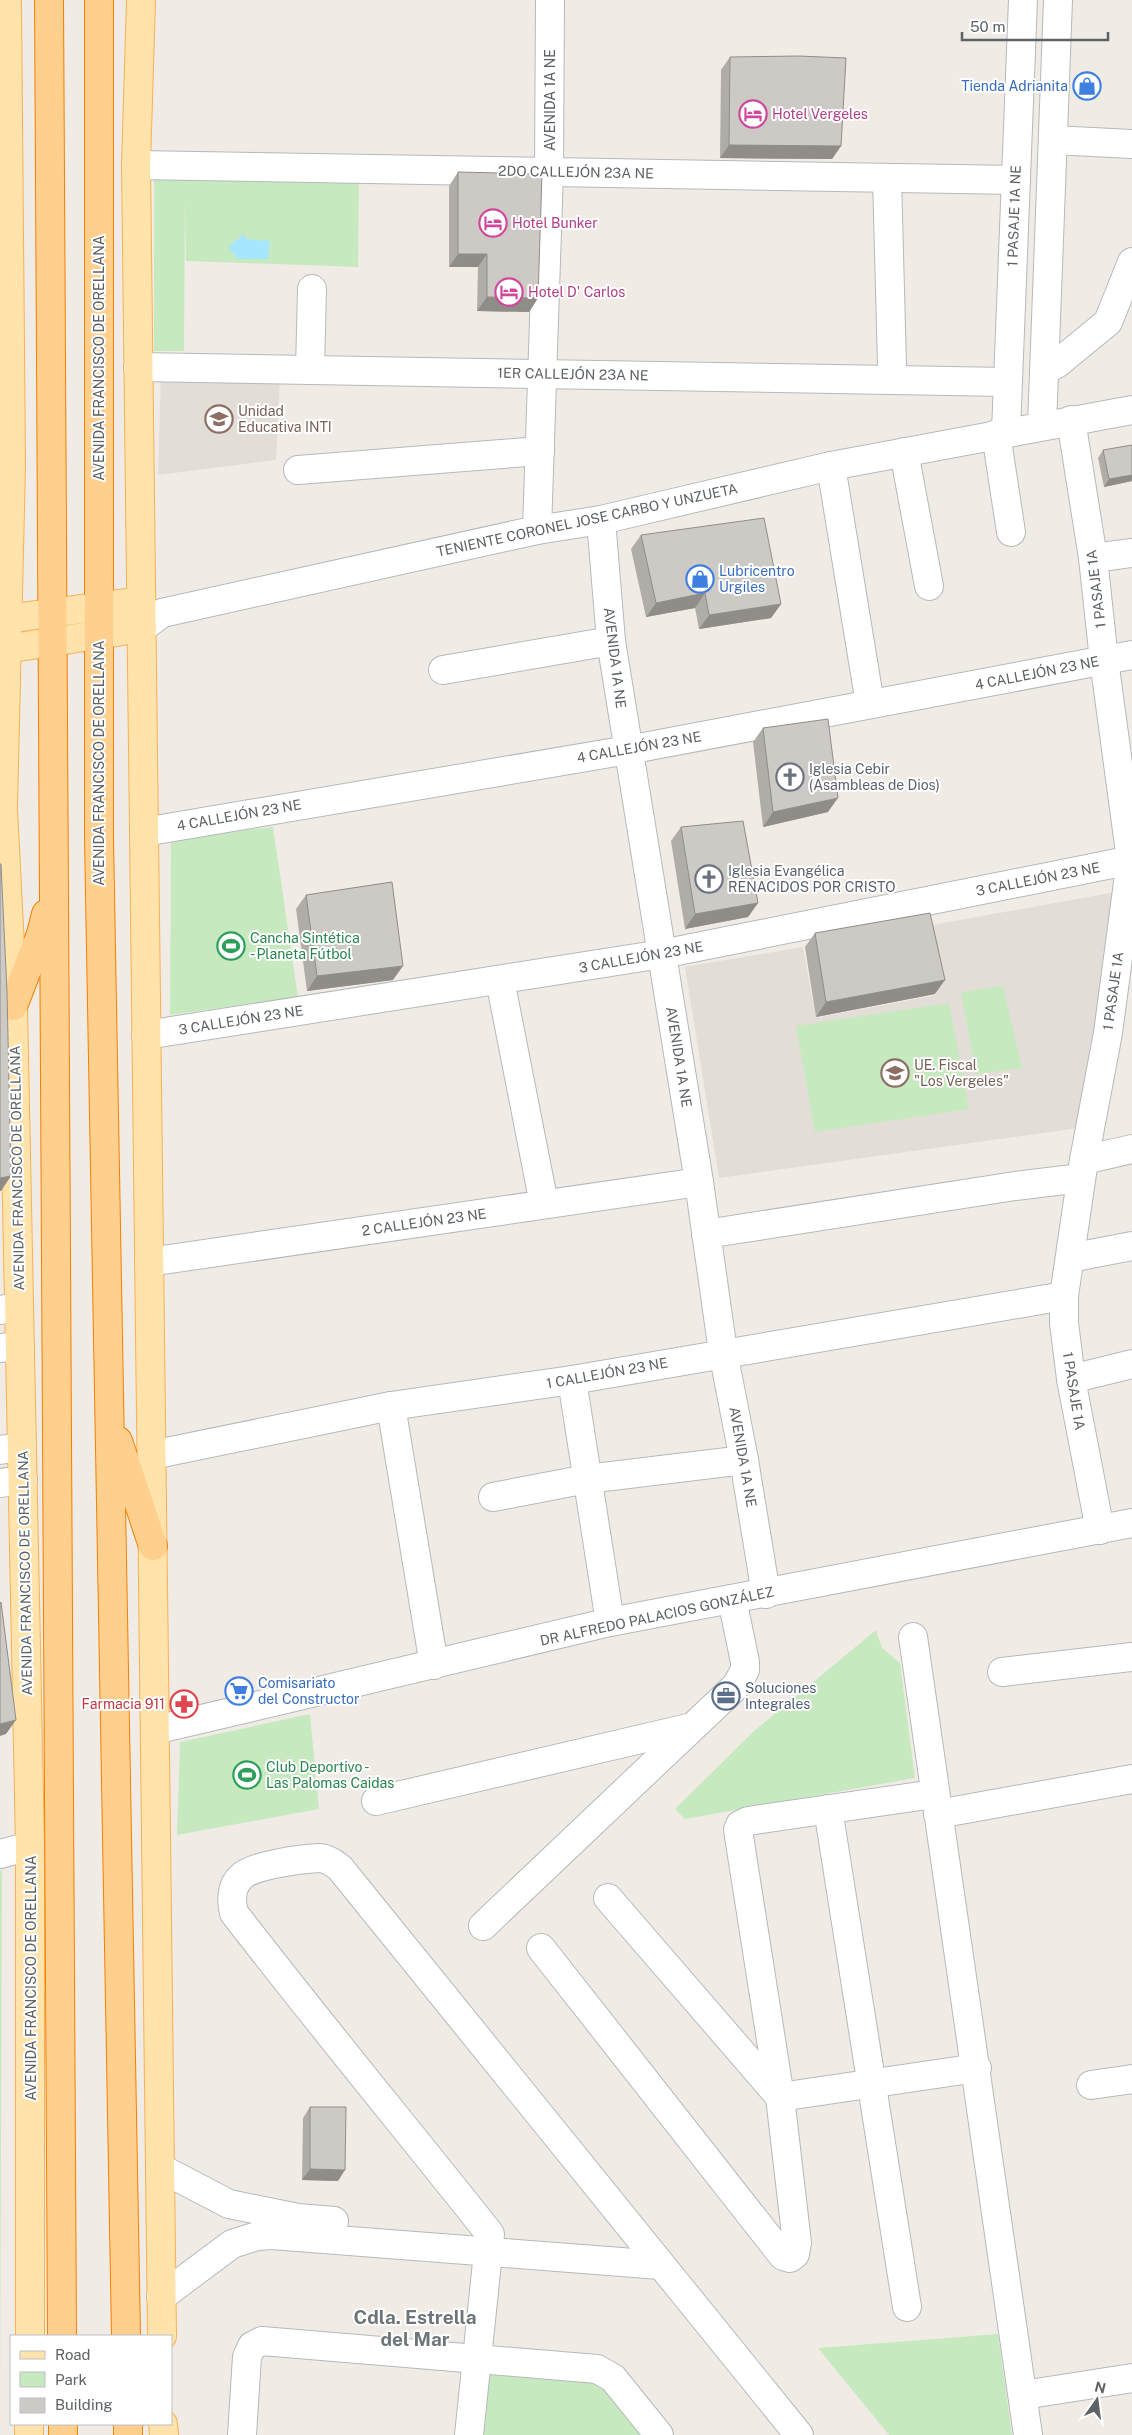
<svg xmlns="http://www.w3.org/2000/svg" width="1132" height="2435" font-family="'Public Sans',sans-serif">
<style>
.education{fill:#e2ddd6}
.green{fill:#c7e9c0}
.water{fill:#a6e7ff}
.lines{fill:none;stroke-linecap:round;stroke-linejoin:round}
.minor-casing{stroke:#b5b9bc;stroke-width:30}
.major-casing{stroke:#fab054;stroke-width:30}
.highway-casing{stroke:#f57f00;stroke-width:30}
.minor{stroke:#fff;stroke-width:28}
.major{stroke:#ffe3ab;stroke-width:28}
.highway{stroke:#ffcf8d;stroke-width:28}
.wall{fill:#b0ada9}
.shaded-wall{fill:#908d89}
.building{fill:#cdc9c4;stroke:#908d89}
.labels{text-anchor:middle;stroke-width:4;stroke-linejoin:round;paint-order:stroke}
.shop-label{font-size:14px;fill:#366cbe;stroke:#fff;text-anchor:start}
.street-label{font-size:14px;fill:#5c6266;stroke:#fff}
.hotel-label{font-size:14px;fill:#b23c85;stroke:#fff;text-anchor:start}
.education-label{font-size:14px;fill:#785e54;stroke:#fff;text-anchor:start}
.worship-label{font-size:14px;fill:#5b616d;stroke:#fff;text-anchor:start}
.leisure-label{font-size:14px;fill:#27864d;stroke:#fff;text-anchor:start}
.service-label{font-size:14px;fill:#4e5e75;stroke:#fff;text-anchor:start}
.health-label{font-size:14px;fill:#be3a42;stroke:#fff;text-anchor:end}
.district-label{font-size:19px;font-weight:bold;fill:#6d7578;stroke:#fff}
</style>
<rect width="100%" height="100%" fill="#f0ece5"/>
<g class="education">
<path d="M161,373l119,5 -4,82 -118,15z"/>
<path d="M1116,892l-37,236 -360,50 -34,-211 118,-20 13,71 120,-23 -15,-68z"/>
</g>
<g class="green">
<path d="M154,176l205,2 -1,89 -172,-6 -1,-61 -1,151h-30z"/>
<path d="M273,827l25,170 -128,18 1,-177z"/>
<path d="M1003,986l19,82 -46,6 -15,-82z"/>
<path d="M949,1003l20,106 -154,23 -19,-106z"/>
<path d="M876,1630l6,18 18,15 15,115 -230,41 -10,-10 79,-78z"/>
<path d="M310,1714l9,95 -142,26 3,-93z"/>
<path d="M2,1870l-2,539v-538z"/>
<path d="M998,2334l14,101h-123l-71,-87z"/>
<path d="M478,2366l117,4 52,65h-175z"/>
</g>
<path class="water" d="M244,234l2,5 24,2 -2,18h-30l-10,-12z"/>
<g class="lines">
<g class="minor-casing">
<g id="minor">
<path d="M1053,140l79,4"/>
<path d="M136,165l880,15"/>
<path d="M887,178l5,188"/>
<path d="M138,367l869,15"/>
<path d="M310,370l2,-81"/>
<path d="M1044,371l14,-8 50,-41 24,-60"/>
<path d="M1071,420l22,138 11,102 27,200 -23,173 -24,127 -20,136v27l7,56 29,151"/>
<path d="M1042,426l16,-426"/>
<path d="M1006,432l17,-432"/>
<path d="M996,434l15,98"/>
<path d="M904,452l25,134"/>
<path d="M831,466l39,238"/>
<path d="M298,470l242,-19"/>
<path d="M601,520l10,121 88,541 24,170 21,108 22,134"/>
<path d="M537,530l12,-359 1,-171"/>
<path d="M1093,558l39,-5"/>
<path d="M142,628l20,-15 375,-83 64,-10 230,-54 301,-56"/>
<path d="M443,670l168,-29"/>
<path d="M144,832l484,-82 504,-95"/>
<path d="M500,980l44,224"/>
<path d="M146,1035l516,-81 470,-94"/>
<path d="M1084,1160l48,-11"/>
<path d="M706,1234l309,-48 66,-8"/>
<path d="M1070,1258l62,-12"/>
<path d="M149,1262l550,-80"/>
<path d="M0,1310l19,-3"/>
<path d="M0,1348l20,-2"/>
<path d="M1071,1379l61,-15"/>
<path d="M572,1380l38,242"/>
<path d="M391,1406l43,259"/>
<path d="M0,1450l22,-3"/>
<path d="M152,1455l239,-49 181,-26 492,-84"/>
<path d="M0,1483l23,-3"/>
<path d="M493,1497l94,-18 157,-19"/>
<path d="M913,1637l115,798"/>
<path d="M1002,1672l130,-15"/>
<path d="M155,1730l455,-108 522,-99"/>
<path d="M376,1801l312,-73"/>
<path d="M828,1809l79,498"/>
<path d="M938,1814l194,-35"/>
<path d="M0,1854l30,-8"/>
<path d="M608,1898l172,199"/>
<path d="M483,1926l253,-240 9,-16v-8l-13,-63"/>
<path d="M541,1948l242,308 7,2 5,-4 2,-11 -17,-146 -42,-267 2,-5 8,-4 186,-27"/>
<path d="M1091,2085l41,-6"/>
<path d="M780,2097l197,-29"/>
<path d="M160,2168l69,36 69,14 36,3"/>
<path d="M161,2297l71,-53 25,-8 15,-1 388,30"/>
<path d="M1023,2395l109,-17"/>
<path d="M242,2435l5,-78 5,-11 10,-5 335,28 16,9 46,57"/>
<path d="M469,2435l21,-201c-85,-107 -172,-212 -256,-321 -3,-12 -3,-27 7,-36 11,-12 61,-18 78,-19 8,0 15,5 21,10l459,567"/>
</g>
</g>
<g class="major-casing">
<g id="major">
<path d="M7,0l4,466 -8,342 10,198 17,840v490"/>
<path d="M141,0l-5,165 26,2171"/>
<path d="M0,620l141,-19"/>
<path d="M0,650l142,-22"/>
<path d="M163,2424l1,11"/>
<path d="M29,2435v-11"/>
</g>
</g>
<g class="highway-casing">
<g id="highway">
<path d="M49,0l13,2336"/>
<path d="M99,0v838l27,1498"/>
<path d="M13,1006l28,-72 5,-20"/>
<path d="M118,1441l35,105"/>
<path d="M63,2424v11"/>
<path d="M128,2424v11"/>
</g>
</g>
<use href="#minor" class="minor"/>
<use href="#major" class="major"/>
<use href="#highway" class="highway"/>
</g>
<g class="wall">
<path d="M730,57l111,89 -9,13 -112,-1 1,-88z"/>
<path d="M458,172l80,126 -9,14 -52,-1 1,-44h-29v-81z"/>
<path d="M1103,450l29,31 -28,6 -6,-29z"/>
<path d="M641,535l140,69 -10,14 -72,11 -4,-21 -49,9 -15,-68z"/>
<path d="M763,728l65,84 -65,15 -10,-85z"/>
<path d="M681,827l77,76 -10,14 -63,12 -14,-88z"/>
<path d="M306,895l87,85 -86,11 -11,-82z"/>
<path d="M815,933l120,61 -119,23 -11,-70z"/>
<path d="M310,2107l28,74 -36,-1 1,-62z"/>
</g>
<g class="shaded-wall">
<path d="M729,145l112,1 -9,13 -112,-1z"/>
<path d="M458,254h29l-9,13h-29z"/>
<path d="M487,297l51,1 -9,14 -52,-1z"/>
<path d="M1132,475v6l-28,6 5,-8z"/>
<path d="M705,593l-10,15 -49,9 10,-14z"/>
<path d="M781,604l-10,14 -72,11 10,-14z"/>
<path d="M838,798l-10,14 -65,15 10,-15z"/>
<path d="M758,903l-10,14 -63,12 10,-15z"/>
<path d="M403,966l-10,14 -86,11 10,-15z"/>
<path d="M945,980l-10,14 -119,23 10,-15z"/>
<path d="M11,1176l-10,15h-1v-13z"/>
<path d="M16,1720l-10,14 -6,2v-12z"/>
<path d="M310,2169l35,1 -7,11 -36,-1z"/>
</g>
<g class="building">
<path d="M799,56l47,2 -5,88 -112,-1 1,-88z"/>
<path d="M458,172l84,2 -4,124 -51,-1v-43h-29z"/>
<path d="M1132,445v30l-23,4 -6,-29z"/>
<path d="M764,518l17,86 -72,11 -4,-22 -49,10 -15,-68z"/>
<path d="M828,719l10,79 -65,14 -10,-84z"/>
<path d="M743,821l15,82 -63,11 -14,-87z"/>
<path d="M0,864h1l6,128 4,184 -11,2z"/>
<path d="M392,882l11,84 -86,10 -11,-81z"/>
<path d="M930,913l15,67 -119,22 -11,-69z"/>
<path d="M1,1602l15,118 -16,4v-121z"/>
<path d="M310,2107h36l-1,63 -35,-1z"/>
</g>
<defs>
<g id="shop-ring" transform="scale(1.4375)"><circle r="9.5" fill="#fff" stroke="#3f7fe0" stroke-width="1.5"/><path d="M-5-2.5h2.3a2.7 3.5 0 0 1 5.4 0H5L5.5 6h-11ZM-1.5-2.5h3a1.5 2.3 0 0 0-3 0Z" fill="#3f7fe0"/></g>
<g id="hotel-ring" transform="scale(1.4375)"><circle r="9.5" fill="#fff" stroke="#d1479c" stroke-width="1.5"/><path d="M-6-4.5h1.5V1H6V5H4.5V3h-9V5H-6ZM-4 0a1.8 1.8 0 1 1 3.6 0ZM.5 0V-2.5h3Q6-2.5 6 0Z" fill="#d1479c"/></g>
<g id="school-ring" transform="scale(1.4375)"><circle r="9.5" fill="#fff" stroke="#8d6e63" stroke-width="1.5"/><path d="M0-5L7-2L0 1L-7-2ZM-4 1L0 2.5L4 1V4Q0 6-4 4Z" fill="#8d6e63"/></g>
<g id="church-ring" transform="scale(1.4375)"><circle r="9.5" fill="#fff" stroke="#6b7280" stroke-width="1.5"/><path d="M-1.2-6h2.4v3.5h3.3v2.4h-3.3V6h-2.4V-.1h-3.3v-2.4h3.3Z" fill="#6b7280"/></g>
<g id="stadium-ring" transform="scale(1.4375)"><circle r="9.5" fill="#fff" stroke="#2e9e5b" stroke-width="1.5"/><path d="M0-5a6.5 5 0 1 0 0 10a6.5 5 0 1 0 0-10ZM-3.5-1.8h7v3.6h-7Z" fill="#2e9e5b"/></g>
<g id="supermarket-ring" transform="scale(1.4375)"><circle r="9.5" fill="#fff" stroke="#3f7fe0" stroke-width="1.5"/><path d="M-6-5.5h2.5l.6 2H6L4.5 2H-2.5L-4.4-4H-6ZM-1.5 3.2a1.3 1.3 0 1 0 .1 0ZM3 3.2a1.3 1.3 0 1 0 .1 0Z" fill="#3f7fe0"/></g>
<g id="office-ring" transform="scale(1.4375)"><circle r="9.5" fill="#fff" stroke="#5c6f8a" stroke-width="1.5"/><path d="M-6-3h4V-5.5h4V-3h4V5H-6ZM-1-4.5V-3h2v-1.5ZM-6 0V1H6V0Z" fill="#5c6f8a"/></g>
<g id="pharmacy-ring" transform="scale(1.4375)"><circle r="9.5" fill="#fff" stroke="#e0444e" stroke-width="1.5"/><path d="M-2-6h4v4h4v4h-4v4h-4v-4h-4v-4h4Z" fill="#e0444e"/></g>
</defs>
<g fill-rule="evenodd">
<use href="#shop-ring" x="1087" y="86"/>
<use href="#hotel-ring" x="753" y="114"/>
<use href="#hotel-ring" x="493" y="223"/>
<use href="#hotel-ring" x="509" y="292"/>
<use href="#school-ring" x="219" y="419"/>
<use href="#shop-ring" x="700" y="579"/>
<use href="#church-ring" x="790" y="777"/>
<use href="#church-ring" x="709" y="879"/>
<use href="#stadium-ring" x="231" y="946"/>
<use href="#school-ring" x="895" y="1073"/>
<use href="#supermarket-ring" x="239" y="1691"/>
<use href="#office-ring" x="726" y="1696"/>
<use href="#pharmacy-ring" x="184" y="1704"/>
<use href="#stadium-ring" x="247" y="1775"/>
</g>
<g class="labels">
<g class="shop-label">
<text x="1068" y="91" text-anchor="end">Tienda Adrianita</text>
<text x="719" y="576">Lubricentro<tspan x="719" dy="16">Urgiles</tspan></text>
<text x="258" y="1688">Comisariato<tspan x="258" dy="16">del Constructor</tspan></text>
</g>
<g class="street-label">
<text transform="translate(550 100) rotate(-90)" y="5">AVENIDA 1A NE</text>
<text transform="translate(576 172) rotate(1)" y="5">2DO CALLEJÓN 23A NE</text>
<text transform="translate(1014 216) rotate(-88)" y="5">1 PASAJE 1A NE</text>
<text transform="translate(99 358) rotate(-90)" y="5">AVENIDA FRANCISCO DE ORELLANA</text>
<text transform="translate(573 374) rotate(1)" y="5">1ER CALLEJÓN 23A NE</text>
<text transform="translate(587 520) rotate(-12)" y="5">TENIENTE CORONEL JOSE CARBO Y UNZUETA</text>
<text transform="translate(1096 589) rotate(-97)" y="5">1 PASAJE 1A</text>
<text transform="translate(615 658) rotate(83)" y="5">AVENIDA 1A NE</text>
<text transform="translate(1037 673) rotate(-11)" y="5">4 CALLEJÓN 23 NE</text>
<text transform="translate(639 747) rotate(-10)" y="5">4 CALLEJÓN 23 NE</text>
<text transform="translate(99 763) rotate(-90)" y="5">AVENIDA FRANCISCO DE ORELLANA</text>
<text transform="translate(239 815) rotate(-10)" y="5">4 CALLEJÓN 23 NE</text>
<text transform="translate(1038 879) rotate(-11)" y="5">3 CALLEJÓN 23 NE</text>
<text transform="translate(641 957) rotate(-10)" y="5">3 CALLEJÓN 23 NE</text>
<text transform="translate(1113 991) rotate(-82)" y="5">1 PASAJE 1A</text>
<text transform="translate(241 1020) rotate(-9)" y="5">3 CALLEJÓN 23 NE</text>
<text transform="translate(679 1057) rotate(81)" y="5">AVENIDA 1A NE</text>
<text transform="translate(17 1168) rotate(-91)" y="5">AVENIDA FRANCISCO DE ORELLANA</text>
<text transform="translate(424 1222) rotate(-8)" y="5">2 CALLEJÓN 23 NE</text>
<text transform="translate(607 1373) rotate(-10)" y="5">1 CALLEJÓN 23 NE</text>
<text transform="translate(1074 1391) rotate(81)" y="5">1 PASAJE 1A</text>
<text transform="translate(743 1457) rotate(80)" y="5">AVENIDA 1A NE</text>
<text transform="translate(25 1573) rotate(-91)" y="5">AVENIDA FRANCISCO DE ORELLANA</text>
<text transform="translate(657 1616) rotate(-12)" y="5">DR ALFREDO PALACIOS GONZÁLEZ</text>
<text transform="translate(31 1978) rotate(-90)" y="5">AVENIDA FRANCISCO DE ORELLANA</text>
</g>
<g class="hotel-label">
<text x="772" y="119">Hotel Vergeles</text>
<text x="512" y="228">Hotel Bunker</text>
<text x="528" y="297">Hotel D' Carlos</text>
</g>
<g class="education-label">
<text x="238" y="416">Unidad<tspan x="238" dy="16">Educativa INTI</tspan></text>
<text x="914" y="1070">UE. Fiscal<tspan x="914" dy="16">"Los Vergeles"</tspan></text>
</g>
<g class="worship-label">
<text x="809" y="774">Iglesia Cebir<tspan x="809" dy="16">(Asambleas de Dios)</tspan></text>
<text x="728" y="876">Iglesia Evangélica<tspan x="728" dy="16">RENACIDOS POR CRISTO</tspan></text>
</g>
<g class="leisure-label">
<text x="250" y="943">Cancha Sintética<tspan x="250" dy="16">- Planeta Fútbol</tspan></text>
<text x="266" y="1772">Club Deportivo -<tspan x="266" dy="16">Las Palomas Caidas</tspan></text>
</g>
<g class="service-label">
<text x="745" y="1693">Soluciones<tspan x="745" dy="16">Integrales</tspan></text>
</g>
<g class="health-label">
<text x="165" y="1709">Farmacia 911</text>
</g>
<g class="district-label">
<text x="415" y="2324">Cdla. Estrella<tspan x="415" dy="22">del Mar</tspan></text>
</g>
</g>
<rect x="10" y="2335" width="162" height="90" fill="#ffffff" stroke="#bec0c2"/>
<rect x="20" y="2351" width="25" height="8" fill="#ffe3ab" stroke="#bec0c2"/>
<text x="55" y="2360" font-size="15" fill="#5c6266">Road</text>
<rect x="20" y="2372" width="25" height="15" fill="#c7e9c0" stroke="#bec0c2"/>
<text x="55" y="2385" font-size="15" fill="#5c6266">Park</text>
<rect x="20" y="2398" width="25" height="15" fill="#cdc9c4" stroke="#bec0c2"/>
<text x="55" y="2410" font-size="15" fill="#5c6266">Building</text>
<g transform="translate(1097 2400) rotate(14)" stroke="#ffffff" stroke-width="4" paint-order="stroke">
<path d="M0-4L9 19L0 12L-9 19Z" fill="#5c6266"/>
<text y="-8" font-size="14" font-weight="bold" text-anchor="middle" fill="#5c6266">N</text>
</g>
<path d="M962 32v8h146v-8" fill="none" stroke="#5c6266" stroke-width="2.5"/>
<text x="970" y="32" font-size="15" fill="#5c6266" stroke="#ffffff" stroke-width="4" paint-order="stroke">50 m</text>
</svg>
